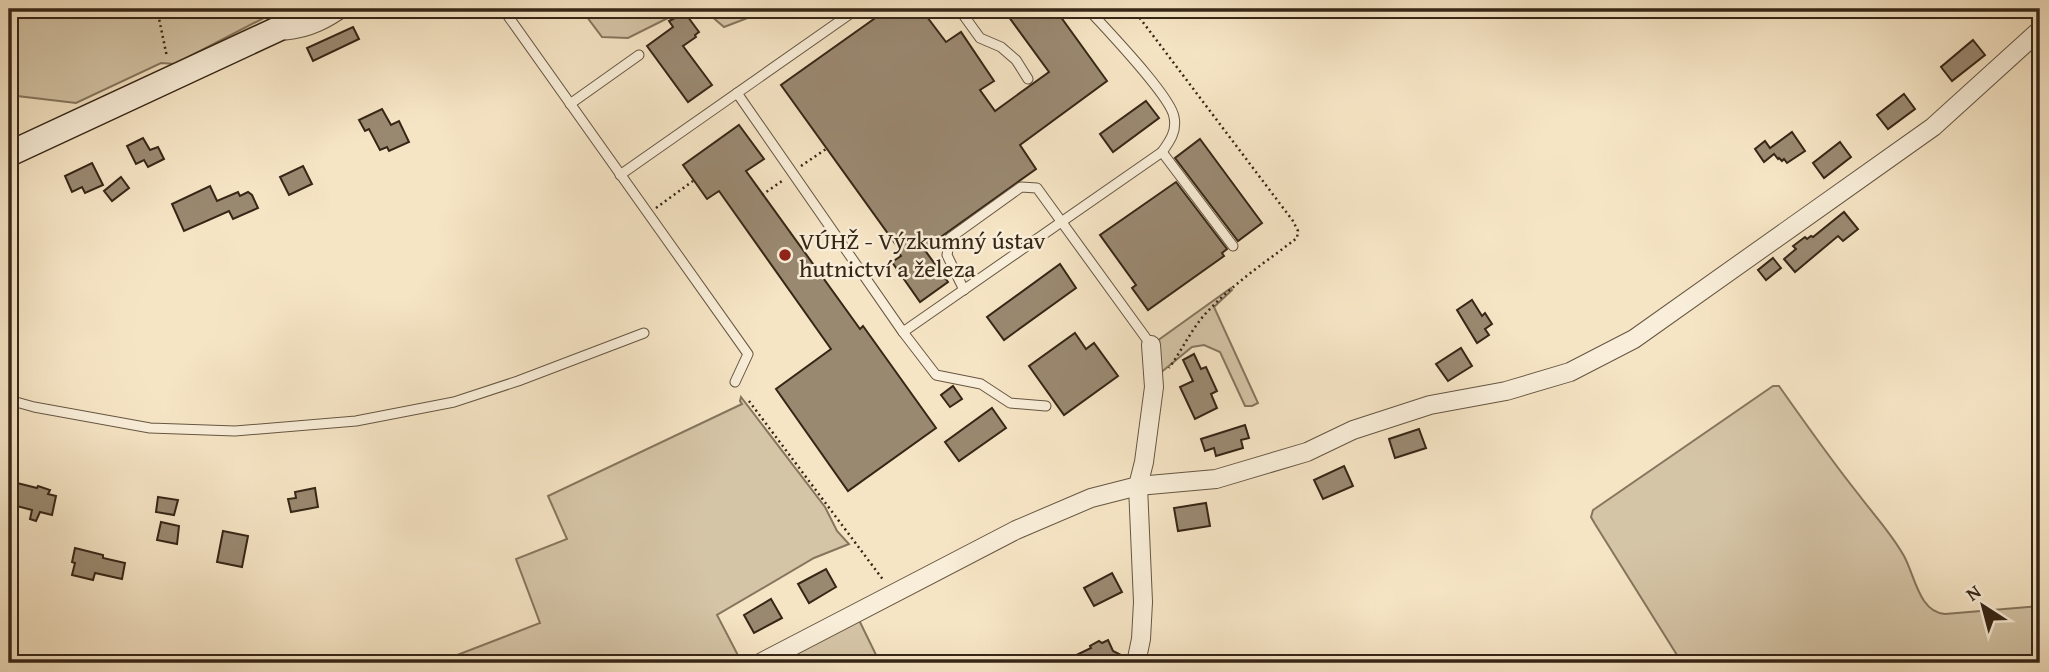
<svg xmlns="http://www.w3.org/2000/svg" width="2049" height="672" font-family="'Gentium Book Plus',serif">
<style>
.green{fill:#d5c5a7;stroke:#86765e;stroke-width:2}
.lines{fill:none;stroke-linecap:round;stroke-linejoin:round}
.stream{stroke:#82725c;stroke-width:4.5}
.building{fill:#9a8971;stroke:#362616;stroke-width:2}
.service-casing{stroke:#665642;stroke-width:11}
.minor-casing{stroke:#665642;stroke-width:20}
.secondary-casing{stroke:#362616;stroke-width:27}
.path{stroke:#362616;stroke-width:2.5;stroke-dasharray:2 3.5;stroke-linecap:butt}
.service{stroke:#f9eed9;stroke-width:9}
.minor{stroke:#f9eed9;stroke-width:18}
.secondary{stroke:#f9eed9;stroke-width:24}
.poi-dot{fill:#8f2418;stroke:#f9eed9;stroke-width:2.5}
.labels{text-anchor:middle;stroke-width:5;stroke-linejoin:round;paint-order:stroke}
.poi-label{font-size:24px;fill:#362616;stroke:#f9eed9;text-anchor:start}
</style>
<rect width="100%" height="100%" fill="#f6e5c5"/>
<filter id="stains"><feTurbulence type="fractalNoise" baseFrequency=".00286" numOctaves="4"/><feColorMatrix values="0 0 0 0 .2 0 0 0 0 .09 0 0 0 0 .02 0 0 0 .5 -.17"/></filter>
<radialGradient id="worn" r=".72"><stop offset=".6" stop-color="#630" stop-opacity="0"/><stop offset="1" stop-color="#630" stop-opacity=".3"/></radialGradient>
<g class="green">
<path d="M9,9h128l4,7 3,-7h137l-106,55 -14,-1 -85,40 -67,-8z"/>
<path d="M581,9h105l-58,29 -26,-1z"/>
<path d="M703,9h68l-47,18z"/>
<path d="M1231,288l1,2 -18,17 44,96 -6,3h-7l-25,-54 -16,-7 -12,2 -33,27 -2,-33z"/>
<path d="M1773,386h6c26,37 52,74 80,109 15,20 33,39 45,61 11,20 15,56 41,58l95,-8v57h-358l-87,-139 -4,-7 2,-7z"/>
<path d="M741,397l84,110 12,24 12,13 -35,14 -97,57 25,48h-290v-6l88,-34 -24,-64 51,-20 -19,-43 194,-92 -2,-3z"/>
<path d="M858,618l22,45h-106z"/>
</g>
<g class="lines">
<path class="stream" d="M9,11l13,-2"/>
</g>
<g class="building">
<path d="M888,9h33l25,33 15,-10 33,49 -14,9 15,21 54,-39 -46,-63h52l52,72 -87,64 16,24 -112,80 24,33 -28,20 -28,-40 9,-6 -4,-6 2,-1 -118,-164z"/>
<path d="M685,13l14,19 -4,3 1,2 -13,9 29,39 -24,17 -41,-56 26,-19 -4,-6z"/>
<path d="M353,27l6,12 -46,22 -6,-13z"/>
<path d="M1973,40l12,15 -33,26 -11,-14z"/>
<path d="M1904,94l11,15 -27,20 -11,-14z"/>
<path d="M1146,101l13,17 -46,34 -13,-18z"/>
<path d="M382,109l9,16 8,-4 10,21 -20,9 -2,-4 -7,3 -11,-21 -4,2 -6,-11z"/>
<path d="M739,125l25,34 -18,12 114,158 3,-3 73,102 -88,63 -72,-102 55,-40 -112,-158 -12,8 -24,-34z"/>
<path d="M1792,132l13,19 -18,12 -3,-4 -2,2 -3,-3 -1,1 -4,-5 -10,8 -9,-13 10,-8 5,7z"/>
<path d="M143,138l7,12 8,-3 6,12 -16,8 -4,-7 -8,4 -9,-18z"/>
<path d="M1200,139l62,84 -24,18 -63,-83z"/>
<path d="M1840,142l11,15 -27,21 -11,-15z"/>
<path d="M92,163l11,22 -18,8 -3,-6 -10,5 -7,-16z"/>
<path d="M303,166l9,18 -23,11 -9,-18z"/>
<path d="M121,177l8,11 -17,13 -8,-10z"/>
<path d="M1176,182l51,67 -5,4 2,3 -76,54 -16,-22 4,-3 -36,-50z"/>
<path d="M210,186l7,15 21,-9 2,4 8,-4 4,3 6,13 -25,11 -4,-8 -45,20 -12,-27z"/>
<path d="M1844,212l14,17 -15,12 -5,-5 -43,36 -11,-13 12,-10 -3,-3 12,-9 2,2 4,-3 2,1z"/>
<path d="M1773,258l8,10 -15,12 -8,-10z"/>
<path d="M1060,264l16,24 -72,52 -17,-23z"/>
<path d="M1472,300l10,16 3,-3 7,11 -7,5 4,6 -12,8 -20,-33z"/>
<path d="M1075,333l11,16 8,-6 24,33 -54,39 -35,-49z"/>
<path d="M1461,348l11,18 -24,15 -12,-17z"/>
<path d="M1194,354l7,15 5,-2 11,24 -6,3 6,14 -22,11 -15,-32 13,-6 -10,-21z"/>
<path d="M953,386l9,13 -12,8 -9,-12z"/>
<path d="M992,408l14,20 -47,33 -14,-19z"/>
<path d="M1245,425l4,13 -8,2 2,8 -27,8 -2,-8 -9,3 -4,-12z"/>
<path d="M1419,429l7,19 -31,10 -6,-19z"/>
<path d="M1344,466l9,20 -30,13 -9,-19z"/>
<path d="M9,481l28,7 1,-2 12,4 -2,4 8,2 -4,19 -12,-3 -4,9 -6,-2 2,-9 -23,-6z"/>
<path d="M315,488l3,19 -27,5 -3,-13 8,-1 -1,-6z"/>
<path d="M158,497l20,3 -4,15 -18,-3z"/>
<path d="M1206,503l4,23 -32,5 -4,-23z"/>
<path d="M161,522l18,4 -2,18 -20,-4z"/>
<path d="M223,531l25,5 -6,31 -25,-5z"/>
<path d="M75,548l28,7v3l22,5 -3,16 -27,-6 -2,7 -21,-5 3,-12 -3,-1z"/>
<path d="M826,569l10,18 -27,16 -11,-19z"/>
<path d="M1112,573l10,19 -28,14 -10,-18z"/>
<path d="M771,599l11,19 -28,15 -10,-18z"/>
<path d="M1108,640l5,11 8,4 -16,8h-45l31,-15 -1,-2 9,-5 3,2z"/>
</g>
<g class="lines">
<g class="service-casing">
<g id="service">
<path d="M503,9l245,345 -13,28"/>
<path d="M959,9l21,29 21,9 15,13 12,19"/>
<path d="M286,35c24,-2 43,-12 62,-26"/>
<path d="M737,93l166,239 33,43 45,9 29,19 36,3"/>
<path d="M570,104l69,-49"/>
<path d="M1162,152l71,94"/>
<path d="M620,175l237,-166"/>
<path d="M964,290l-17,-35 3,-17 71,-51 16,1 114,157"/>
<path d="M903,332l259,-180c8,-11 15,-21 12,-35 -3,-21 -69,-89 -86,-108"/>
<path d="M9,400l25,7 116,21 85,3 121,-10 98,-19 64,-21 126,-48"/>
</g>
</g>
<g class="minor-casing">
<g id="minor">
<path d="M760,663l256,-133 75,-32 47,-12 78,-7 91,-27 46,-22 77,-25 76,-14 64,-19 64,-33 299,-212 107,-97"/>
<path d="M1136,663l5,-24 2,-37 -5,-116 6,-24 10,-75 -3,-42"/>
</g>
</g>
<g class="secondary-casing">
<path id="secondary" d="M9,154l312,-145"/>
</g>
<g class="path">
<path d="M157,9l10,48"/>
<path d="M1133,9l160,212 5,10 -1,7c-30,23 -63,45 -88,72 -17,17 -26,39 -40,58"/>
<path d="M801,166l25,-17"/>
<path d="M762,195l20,-14"/>
<path d="M656,208l37,-27"/>
<path d="M749,401l135,180"/>
</g>
<use href="#service" class="service"/>
<use href="#minor" class="minor"/>
<use href="#secondary" class="secondary"/>
</g>
<circle class="poi-dot" cx="785" cy="255" r="7"/>
<g class="labels">
<g class="poi-label">
<text x="799" y="249">VÚHŽ - Výzkumný ústav<tspan x="799" dy="28">hutnictví a železa</tspan></text>
</g>
</g>
<rect width="2049" height="672" fill="none" stroke="#f6e5c5" stroke-width="35"/>
<rect x="10" y="10" width="2028" height="651" fill="none" stroke="#362616" stroke-width="3.5"/>
<rect x="18" y="18" width="2014" height="637" fill="none" stroke="#362616" stroke-width="2"/>
<g transform="translate(1983 606) rotate(324)" stroke="#f9eed9" stroke-width="5" paint-order="stroke">
<path d="M0-5L12 26L0 18L-12 26Z" fill="#362616"/>
<text y="-10" font-size="19" font-weight="bold" text-anchor="middle" fill="#362616">N</text>
</g>
<rect width="100%" height="100%" filter="url(#stains)"/>
<rect width="100%" height="100%" fill="url(#worn)"/>
</svg>
